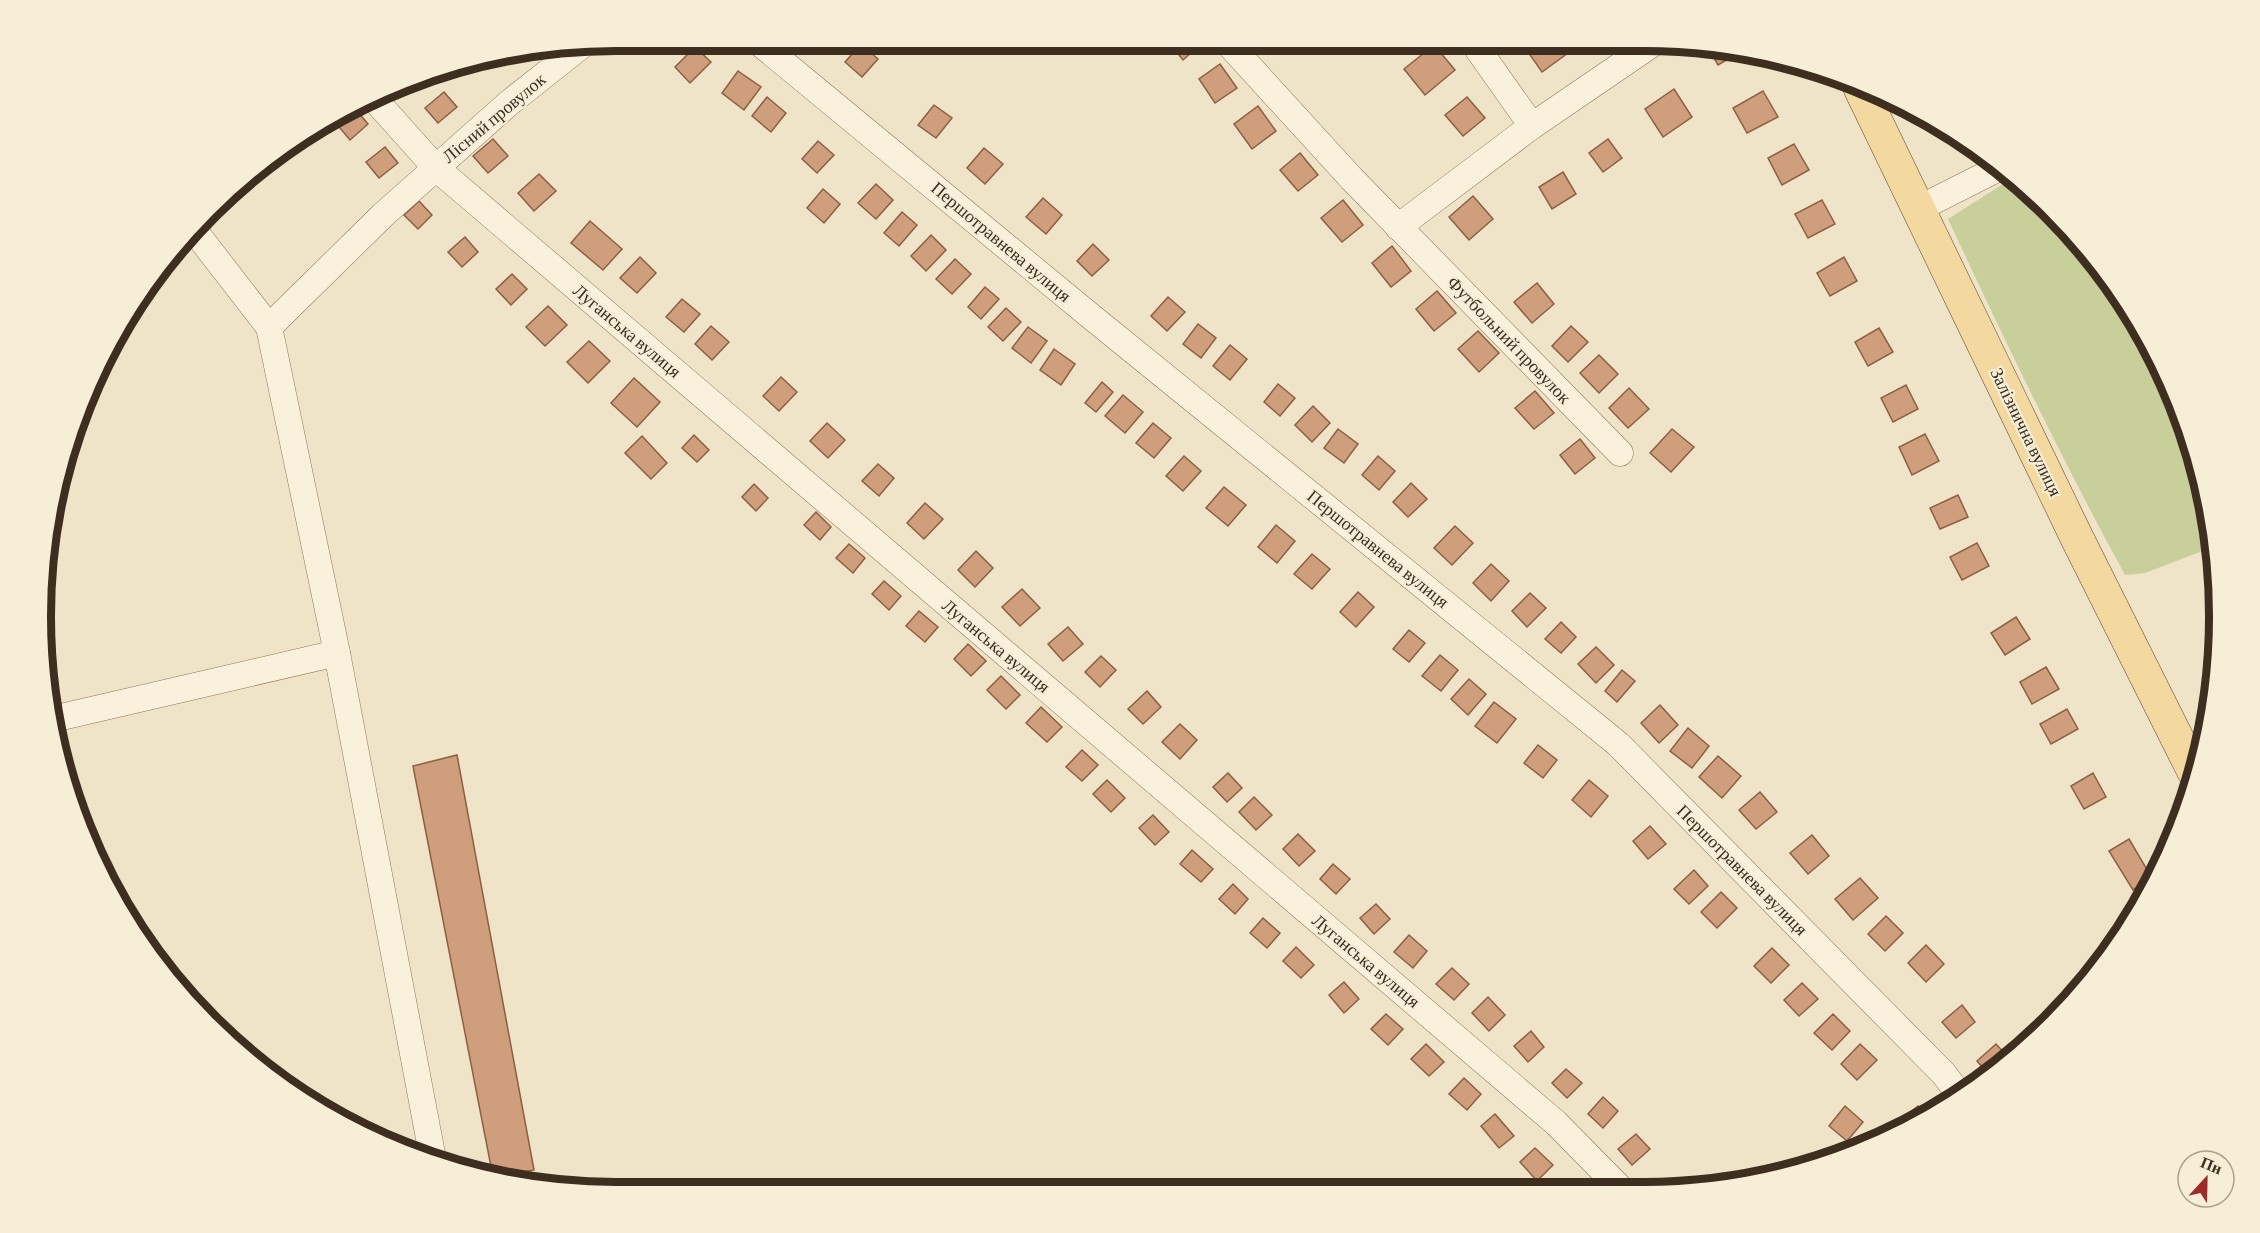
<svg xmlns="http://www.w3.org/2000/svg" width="2260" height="1233" font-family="'Crimson Pro',serif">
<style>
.green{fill:#c9cf9b}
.building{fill:#cf9f7d;stroke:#8d5f41;stroke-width:1.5}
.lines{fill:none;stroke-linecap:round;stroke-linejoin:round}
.minor-casing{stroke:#8d765c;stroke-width:27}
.major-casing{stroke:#5b4430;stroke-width:34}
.minor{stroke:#faf1dc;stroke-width:26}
.major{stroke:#f3d9a0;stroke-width:33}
.labels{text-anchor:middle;stroke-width:4.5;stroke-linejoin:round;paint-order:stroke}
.street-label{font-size:18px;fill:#3d2e20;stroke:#f7eed8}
.rim{fill:none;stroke:#3d2e20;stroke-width:8}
</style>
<rect width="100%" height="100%" fill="#f0e4c8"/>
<path class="green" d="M2014,177l9,6 76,81 72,128 29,75 13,80 -68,26 -20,2c-64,-117 -121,-236 -177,-356z"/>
<g class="building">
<path d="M1168,41h29l3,4 -17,15z"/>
<path d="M1521,42h45l6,8 -30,22z"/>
<path d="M861,44l17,15 -16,18 -17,-15z"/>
<path d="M1434,45l21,25 -30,25 -21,-26z"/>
<path d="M1707,46l34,6 -23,13z"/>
<path d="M695,47l16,15 -21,21 -15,-16z"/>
<path d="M1220,64l17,24 -22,15 -16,-24z"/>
<path d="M738,71l23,16 -17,23 -22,-17z"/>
<path d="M1674,89l18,28 -29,20 -18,-28z"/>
<path d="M1763,91l15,26 -31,16 -14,-25z"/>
<path d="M444,92l13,15 -19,16 -13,-15z"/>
<path d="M767,97l19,16 -15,19 -19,-16z"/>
<path d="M1467,97l18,21 -22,18 -18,-21z"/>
<path d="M934,105l18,13 -16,20 -18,-13z"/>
<path d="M1258,106l18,25 -24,18 -18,-25z"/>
<path d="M357,111l11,13 -18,16 -15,-18z"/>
<path d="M493,139l15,17 -20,17 -15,-17z"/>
<path d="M1608,139l14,19 -19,14 -14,-19z"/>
<path d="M1961,139l15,11 -7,4z"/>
<path d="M818,141l16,14 -17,18 -15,-14z"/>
<path d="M1794,144l15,26 -27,15 -14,-27z"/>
<path d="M385,147l13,16 -19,15 -13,-16z"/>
<path d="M984,148l19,16 -18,20 -18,-16z"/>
<path d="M1300,153l18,22 -20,16 -18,-21z"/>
<path d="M1563,172l13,22 -24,15 -13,-22z"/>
<path d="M539,174l17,17 -22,20 -16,-18z"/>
<path d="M876,184l17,16 -17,19 -18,-16z"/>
<path d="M823,189l17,15 -16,19 -17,-15z"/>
<path d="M1473,196l20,23 -24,21 -20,-23z"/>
<path d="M1043,198l19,17 -16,19 -20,-17z"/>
<path d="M1343,200l20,25 -21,17 -21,-24z"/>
<path d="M1822,200l13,24 -27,14 -13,-24z"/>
<path d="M419,201l13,14 -14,14 -14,-14z"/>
<path d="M902,212l15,13 -18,21 -15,-13z"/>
<path d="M590,221l32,28 -19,21 -32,-27z"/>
<path d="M931,235l15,15 -20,21 -15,-15z"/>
<path d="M465,237l13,15 -16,15 -14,-15z"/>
<path d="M1093,244l16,16 -17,16 -15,-15z"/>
<path d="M1392,246l19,25 -20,16 -19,-24z"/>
<path d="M640,257l16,16 -19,20 -17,-15z"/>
<path d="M1844,257l13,24 -27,15 -13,-23z"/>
<path d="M955,259l16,15 -19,20 -16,-15z"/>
<path d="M512,274l15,15 -16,16 -15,-16z"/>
<path d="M1537,283l17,21 -22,19 -18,-21z"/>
<path d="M985,287l14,12 -18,20 -13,-12z"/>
<path d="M1437,291l19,22 -22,18 -18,-22z"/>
<path d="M1168,297l17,15 -18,19 -16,-15z"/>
<path d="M682,299l18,15 -16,18 -18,-15z"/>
<path d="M548,306l19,19 -22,21 -19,-19z"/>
<path d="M1006,308l15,14 -18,19 -15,-14z"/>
<path d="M1198,324l18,14 -15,20 -18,-14z"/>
<path d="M711,326l18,16 -17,18 -17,-16z"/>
<path d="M1571,326l17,16 -20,20 -16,-16z"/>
<path d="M1028,327l19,14 -16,22 -19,-15z"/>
<path d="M1879,328l14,24 -25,14 -13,-24z"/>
<path d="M1478,331l21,22 -20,19 -21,-23z"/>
<path d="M589,341l21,20 -22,22 -21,-21z"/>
<path d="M1230,345l17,14 -17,21 -17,-14z"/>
<path d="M1054,349l21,15 -14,21 -21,-15z"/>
<path d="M1599,355l19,19 -19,19 -19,-20z"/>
<path d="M781,377l16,15 -18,19 -16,-15z"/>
<path d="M634,378l26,24 -23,25 -26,-24z"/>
<path d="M1102,382l11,10 -17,20 -11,-9z"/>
<path d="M1278,384l17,14 -15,18 -16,-14z"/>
<path d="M1906,385l12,24 -25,13 -12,-24z"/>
<path d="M1629,388l20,21 -21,19 -19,-20z"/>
<path d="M1535,391l19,22 -20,16 -19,-21z"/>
<path d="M1123,395l20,17 -18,21 -20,-17z"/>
<path d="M1313,406l17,17 -18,19 -17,-17z"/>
<path d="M827,423l18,17 -17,18 -18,-17z"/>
<path d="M1153,423l18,15 -17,20 -18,-15z"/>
<path d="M1338,429l20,15 -14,19 -20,-15z"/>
<path d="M1672,429l22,18 -23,25 -21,-19z"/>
<path d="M1925,434l14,27 -27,14 -13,-28z"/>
<path d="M694,435l15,15 -12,12 -15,-14z"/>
<path d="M642,436l25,27 -16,16 -26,-26z"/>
<path d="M1580,439l15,19 -20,16 -15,-19z"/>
<path d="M1184,456l17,15 -18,20 -17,-15z"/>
<path d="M1378,456l17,15 -16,19 -17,-15z"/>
<path d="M878,464l16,14 -15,18 -17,-15z"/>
<path d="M1411,483l16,16 -19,18 -15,-15z"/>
<path d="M754,484l14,14 -12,13 -14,-14z"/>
<path d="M1224,487l22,18 -18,21 -22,-18z"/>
<path d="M1958,495l10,22 -28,12 -10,-21z"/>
<path d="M925,503l18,16 -19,20 -17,-16z"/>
<path d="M816,512l15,15 -11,13 -16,-15z"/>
<path d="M1276,525l19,16 -18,22 -19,-16z"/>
<path d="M1455,526l18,17 -21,22 -18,-17z"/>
<path d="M1977,543l12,23 -27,14 -12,-23z"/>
<path d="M849,544l16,14 -12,15 -17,-15z"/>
<path d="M976,551l17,17 -18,19 -17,-17z"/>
<path d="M1312,554l18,15 -18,20 -18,-15z"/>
<path d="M1491,564l18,17 -18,20 -18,-18z"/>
<path d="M884,581l17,15 -12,14 -17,-16z"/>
<path d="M1022,589l18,19 -20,18 -18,-19z"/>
<path d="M1358,592l16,15 -18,20 -16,-15z"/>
<path d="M1530,593l16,15 -19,19 -15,-16z"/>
<path d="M919,611l19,16 -13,15 -19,-16z"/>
<path d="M2016,617l14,22 -25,16 -14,-22z"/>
<path d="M1561,622l15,15 -15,16 -16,-14z"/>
<path d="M1068,627l15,17 -20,17 -15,-17z"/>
<path d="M1409,630l16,13 -16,19 -16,-13z"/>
<path d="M968,644l18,17 -15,15 -17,-17z"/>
<path d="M1596,647l18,18 -18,18 -18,-19z"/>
<path d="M1440,655l18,15 -17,21 -19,-15z"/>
<path d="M1101,656l15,14 -16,17 -15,-15z"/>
<path d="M2046,667l13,22 -27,15 -12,-22z"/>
<path d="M1622,670l13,11 -18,21 -12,-11z"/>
<path d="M1001,676l19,19 -14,14 -19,-19z"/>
<path d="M1469,679l17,15 -18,21 -17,-16z"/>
<path d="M1147,691l14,16 -18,17 -15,-15z"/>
<path d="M1494,702l22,17 -19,24 -22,-17z"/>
<path d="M1660,705l18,20 -19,18 -18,-20z"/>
<path d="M1041,707l21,20 -15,15 -21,-19z"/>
<path d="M2067,709l11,20 -27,15 -11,-20z"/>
<path d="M1180,724l17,16 -17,19 -18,-17z"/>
<path d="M1688,728l21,18 -17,22 -22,-17z"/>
<path d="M1538,745l19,15 -14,18 -19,-15z"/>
<path d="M1082,750l16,15 -16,16 -16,-14z"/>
<path d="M457,755l77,415 -41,7 -80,-411z"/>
<path d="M1718,756l23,20 -19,22 -23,-21z"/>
<path d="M1228,773l14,15 -15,14 -14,-15z"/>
<path d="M2093,773l13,24 -22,12 -13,-23z"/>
<path d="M1107,780l18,18 -14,14 -18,-18z"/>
<path d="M1589,780l19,16 -17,21 -19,-17z"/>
<path d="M1760,792l17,20 -21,17 -17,-19z"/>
<path d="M1254,797l18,18 -16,15 -17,-18z"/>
<path d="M1153,815l16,17 -14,13 -16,-17z"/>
<path d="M1650,826l16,18 -18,15 -15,-18z"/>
<path d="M1298,834l17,17 -16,15 -16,-17z"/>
<path d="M1812,835l17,21 -21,18 -18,-21z"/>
<path d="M2129,839l23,39 -19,12 -24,-39z"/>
<path d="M1192,850l21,19 -12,13 -21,-18z"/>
<path d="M1333,864l17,15 -14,15 -16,-15z"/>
<path d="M1694,870l14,16 -19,18 -15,-15z"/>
<path d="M1860,878l18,20 -25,22 -18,-21z"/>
<path d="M1233,884l15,15 -13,15 -16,-15z"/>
<path d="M2149,890l-7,14v1l-5,-9z"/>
<path d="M1721,892l16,16 -20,20 -16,-16z"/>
<path d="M1376,904l14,15 -16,15 -14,-16z"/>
<path d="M1886,916l17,17 -18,18 -17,-17z"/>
<path d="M1263,918l17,15 -13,15 -17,-15z"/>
<path d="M1409,935l18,16 -14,17 -19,-16z"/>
<path d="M1926,945l18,19 -18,18 -18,-19z"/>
<path d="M1296,947l18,18 -13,13 -18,-17z"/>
<path d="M1772,948l17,17 -18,18 -17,-17z"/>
<path d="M1452,968l17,16 -15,16 -18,-16z"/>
<path d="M1344,982l15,17 -15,14 -15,-18z"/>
<path d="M1802,983l16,16 -19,17 -15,-16z"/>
<path d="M1488,997l17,18 -16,16 -17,-18z"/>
<path d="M1962,1005l13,17 -19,16 -14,-16z"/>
<path d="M1386,1014l17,15 -15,16 -17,-16z"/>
<path d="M1833,1014l17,17 -18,19 -18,-17z"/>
<path d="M1531,1031l13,16 -16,15 -14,-16z"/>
<path d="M1426,1044l18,18 -15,14 -18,-17z"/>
<path d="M1860,1044l17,16 -20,20 -16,-16z"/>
<path d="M1996,1044l12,13 -20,17 -11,-13z"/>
<path d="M1566,1069l16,14 -15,15 -15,-15z"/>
<path d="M1464,1078l17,16 -14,16 -18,-16z"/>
<path d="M1603,1097l15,14 -15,17 -15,-14z"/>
<path d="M1845,1106l18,16 -16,19 -18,-15z"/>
<path d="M1918,1106l7,8 -23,12 -3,-5z"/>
<path d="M1495,1114l19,22 -15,12 -18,-22z"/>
<path d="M1636,1134l14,15 -18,16 -14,-16z"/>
<path d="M1535,1148l18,17 -16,16 -17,-19z"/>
</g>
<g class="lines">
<g class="minor-casing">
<g id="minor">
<path d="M757,41l331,273 530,430 326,330 17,23"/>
<path d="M1226,41l126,138 268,274"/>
<path d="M1472,41l60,85"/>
<path d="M376,101l60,67 1120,955 64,65"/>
<path d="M1918,209l83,-42"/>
<path d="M1398,227l134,-101 123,-84"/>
<path d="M197,234l72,93 68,326"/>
<path d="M269,327l114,-112 126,-112 72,-57"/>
<path d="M57,718l280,-65 96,506"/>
</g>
</g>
<g class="major-casing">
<path id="major" d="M1860,88l217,450 118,236"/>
</g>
<use href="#minor" class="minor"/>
<use href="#major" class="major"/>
</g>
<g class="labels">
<g class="street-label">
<text transform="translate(494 118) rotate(-40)" y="6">Лісний провулок</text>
<text transform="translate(1001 242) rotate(40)" y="6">Першотравнева вулиця</text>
<text transform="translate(627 331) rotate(40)" y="6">Луганська вулиця</text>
<text transform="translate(1509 340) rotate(46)" y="6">Футбольний провулок</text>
<text transform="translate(2026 432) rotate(64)" y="6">Залізнична вулиця</text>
<text transform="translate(1378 549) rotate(39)" y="6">Першотравнева вулиця</text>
<text transform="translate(996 646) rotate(40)" y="6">Луганська вулиця</text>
<text transform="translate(1742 870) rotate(45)" y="6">Першотравнева вулиця</text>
<text transform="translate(1366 961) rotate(40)" y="6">Луганська вулиця</text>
</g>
</g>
<path d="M0 0H2260V1233H0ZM616 51H1644A565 565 0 0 1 2209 616V617A565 565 0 0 1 1644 1182H616A565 565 0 0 1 51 617V616A565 565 0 0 1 616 51Z" fill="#f7eed8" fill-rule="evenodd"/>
<path class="rim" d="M616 51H1644A565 565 0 0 1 2209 616V617A565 565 0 0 1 1644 1182H616A565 565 0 0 1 51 617V616A565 565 0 0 1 616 51Z"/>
<g transform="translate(2206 1179) rotate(22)"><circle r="28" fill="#f7eed8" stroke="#ada18e" stroke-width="1.5"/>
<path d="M0-4.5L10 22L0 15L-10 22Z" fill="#9e2a2b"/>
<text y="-9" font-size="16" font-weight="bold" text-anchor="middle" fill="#3d2e20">Пн</text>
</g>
</svg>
